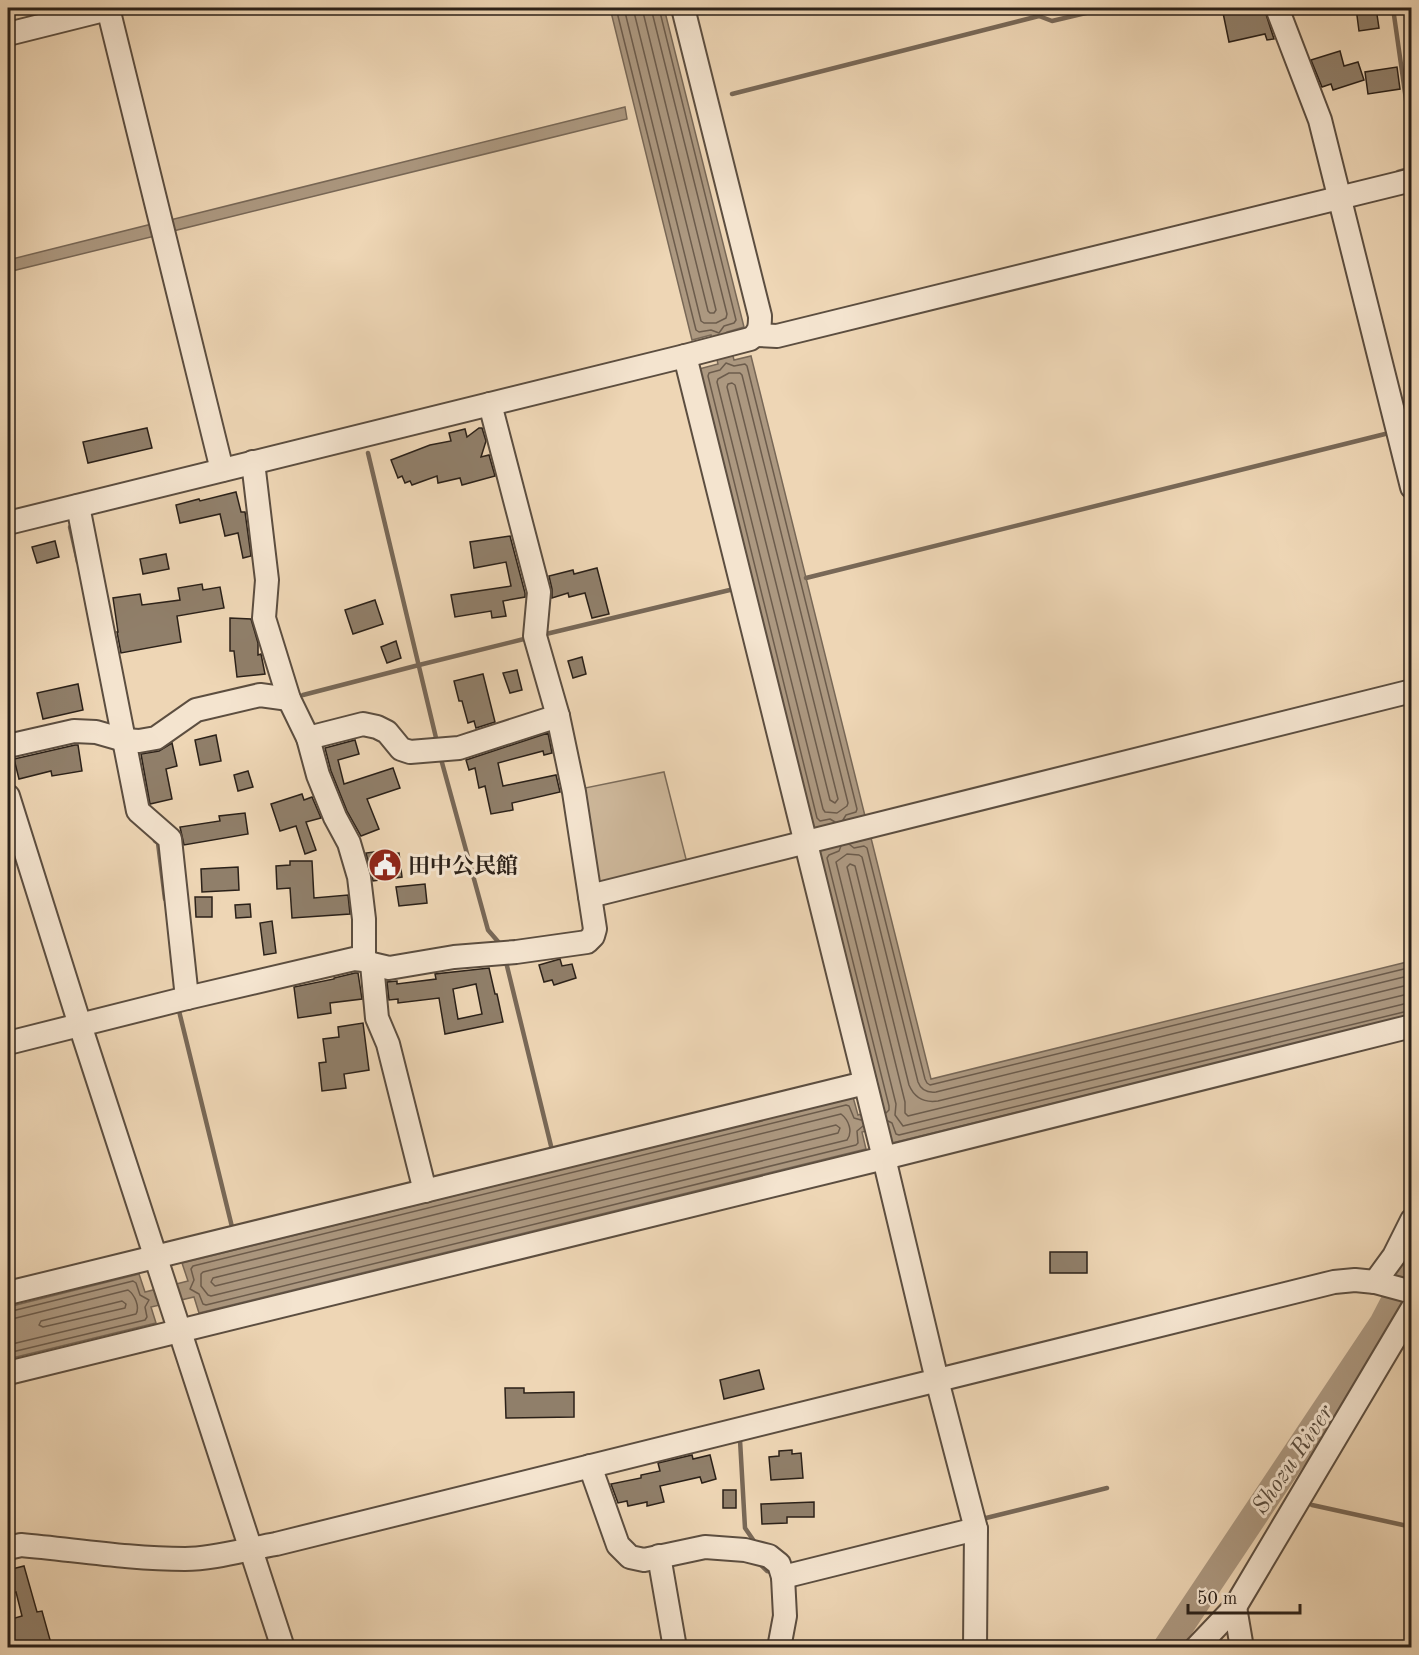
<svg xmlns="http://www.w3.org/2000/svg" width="1419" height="1655" font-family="'Old Standard TT','Noto Serif JP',serif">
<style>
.green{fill:#cdb79a;stroke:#7c6c5a;stroke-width:1.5}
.water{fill:#ac9880;stroke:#786857;stroke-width:1.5}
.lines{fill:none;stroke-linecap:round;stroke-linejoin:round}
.shore{stroke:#6c5c4c;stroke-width:1.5}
.stream{stroke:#786857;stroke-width:4.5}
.river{stroke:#ac9880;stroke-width:27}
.building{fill:#907f6a;stroke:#2b2119;stroke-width:1.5;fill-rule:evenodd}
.minor-casing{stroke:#5c4e40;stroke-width:26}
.minor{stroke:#f4e4cf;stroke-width:22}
.labels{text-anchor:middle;stroke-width:6;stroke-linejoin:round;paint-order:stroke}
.poi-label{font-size:22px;font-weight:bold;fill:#2b2119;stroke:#f4e4cf;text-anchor:start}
.water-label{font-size:24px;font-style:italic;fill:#584b3d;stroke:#f4e4cf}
</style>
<rect width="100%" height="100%" fill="#eed6b5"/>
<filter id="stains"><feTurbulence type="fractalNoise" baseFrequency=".00333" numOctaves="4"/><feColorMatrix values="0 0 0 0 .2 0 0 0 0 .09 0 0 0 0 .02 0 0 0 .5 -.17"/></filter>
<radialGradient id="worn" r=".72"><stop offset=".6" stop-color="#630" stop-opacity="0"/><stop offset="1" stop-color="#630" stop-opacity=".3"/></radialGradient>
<path class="green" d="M664,772l23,91 -92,22 -15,-96z"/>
<g class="water">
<path d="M610,8h54l80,319 -17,5 7,28 17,-4 114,460 -16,4 6,22 16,-4 60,241 480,-118v54l-519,128 -7,-16 -23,5 4,17 -667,164 -5,-16 -43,10 5,16 -148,36v-52l131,-33 6,18 43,-11 -6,-18 671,-166 5,18 25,-7 -64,-257 16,-4 -5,-22 -16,4 -115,-460 19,-5 -7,-29 -19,5z"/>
<path d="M625,107l2,12 -454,112 -3,-11z"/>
<path d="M152,224l3,12 -147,36v-12z"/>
</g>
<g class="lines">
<g class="shore">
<path d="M616,8l80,322 3,2 12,-2 8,3 5,-7 10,-3 2,-3 -77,-312"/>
<path d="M624,8l77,313 3,2h12l10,-5 1,-4 -76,-306"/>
<path d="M633,8l75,303 2,2h4l2,-3 -74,-302"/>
<path d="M729,373h11l2,2 106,428 -1,3 -10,7 -12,-1 -2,-3 -106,-427 1,-3z"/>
<path d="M732,383l3,2 103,414 -3,4 -5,-3 -103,-413 1,-3z"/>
<path d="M835,822l-5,-3 -10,2 -3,-3 -109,-442 1,-3 11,-3 6,-7 8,3 11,-2 2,2 110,443 -1,3 -10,3 -3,5"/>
<path d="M849,844l5,4 10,-2 3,2 58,231 2,4 3,2 482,-118"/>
<path d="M841,846l-2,5 -10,4 -2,3 62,248v4l-3,3"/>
<path d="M1412,975l-476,117c-9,1 -15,-2 -18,-10l-56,-225 -3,-2 -12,-1 -11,8 60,242 -1,11 8,11 509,-124"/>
<path d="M1412,984l-474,117c-14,2 -24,-4 -29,-16l-54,-219 -5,-2 -3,3 58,235v11l3,3 504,-123"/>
<path d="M841,1114c8,6 12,18 6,26l-636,156 -3,-1 -7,-9v-12l2,-2z"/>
<path d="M861,1120l-7,-2 -5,-12 -3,-1 -653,161 -2,3 3,11 -4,9 9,5 4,10 3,1 650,-160 2,-2 -1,-12 6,-5"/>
<path d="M888,1121l4,2 4,11 3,1 513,-125"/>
<path d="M836,1125l4,3 -2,5 -623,153 -4,-4 2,-4z"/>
<path d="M122,1301l4,3 -1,4 -82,19 -4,-2 2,-4z"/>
<path d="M8,1312l125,-31 3,2 4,12 9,5 -4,7 2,10 -2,3 -137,33"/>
<path d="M8,1320l120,-30c7,5 12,17 8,24l-128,31"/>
</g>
<g class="stream">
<path d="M1393,8l19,134"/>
<path d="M1039,16l13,5 55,-13"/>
<path d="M732,94l307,-78 -1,-8"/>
<path d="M1398,172l14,-4"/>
<path d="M1410,428h2"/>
<path d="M368,453l69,289"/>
<path d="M70,527l8,35"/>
<path d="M806,578l579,-144"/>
<path d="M546,634l188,-45"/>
<path d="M303,695l116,-30 105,-26"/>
<path d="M441,759l47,171 13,15"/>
<path d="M155,841l3,2 7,56"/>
<path d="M506,962l46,188"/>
<path d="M179,1011l54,220"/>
<path d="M740,1440l5,88 11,16"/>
<path d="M1312,1505l100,22"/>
<path d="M982,1519l125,-31"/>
<path d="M758,1562l9,9 5,1"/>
</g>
<path class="river" d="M1166,1648l217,-325 29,-56"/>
</g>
<g class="building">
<path d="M1222,8h42l10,31 -7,1 -2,-6 -36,8z"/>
<path d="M1356,8h20l3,20 -20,3z"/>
<path d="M1340,51l4,15 14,-4 6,18 -31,10 -2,-6 -9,3 -11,-27z"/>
<path d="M1397,67l3,22 -32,5 -3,-22z"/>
<path d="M147,428l5,20 -64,15 -5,-21z"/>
<path d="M479,428h3l4,13 -5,16 8,-2 6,21 -33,9 -2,-7 -22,5 -1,-7 -25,9 -2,-4 -5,2 -3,-7 -4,2 -7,-18 39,-15 21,-4 -2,-8 16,-4 2,8z"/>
<path d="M236,492l5,20h4l6,44 -8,2 -5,-25 -13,3 -5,-22 -40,9 -4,-18 23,-6 1,2z"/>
<path d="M510,536l15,57v4l-22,4 3,15 -14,2 -1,-7 -36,6 -4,-22 60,-9 -5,-24 -32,6 -4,-26z"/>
<path d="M55,541l4,16 -22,6 -5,-16z"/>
<path d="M166,554l3,15 -26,5 -3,-15z"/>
<path d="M597,568l12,46 -17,4 -7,-25 -16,4 -1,-4 -16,5v-9l-3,-13 24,-6 1,4z"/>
<path d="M202,584l1,6 17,-3 4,21 -47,8 4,26 -60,11 -4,-21h1l-5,-34 27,-4 2,11 38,-5 -2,-12z"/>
<path d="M375,600l8,24 -30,10 -8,-24z"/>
<path d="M230,618l21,1 7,24v12l3,-1 4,20 -28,3 -3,-26h-4z"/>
<path d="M396,641l5,17 -14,5 -6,-16z"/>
<path d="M582,657l4,17 -13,4 -5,-17z"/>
<path d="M517,670l5,20 -12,3 -7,-20z"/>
<path d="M483,674l12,48 -19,6 -2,-7 -6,2 -6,-22h-3l-5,-20z"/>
<path d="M78,684l5,26 -40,9 -6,-26z"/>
<path d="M548,733l4,20 -8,2 -1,-4 -45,12 5,23 53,-11 4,17 -48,11 1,7 -22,4 -6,-28 -6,2 -4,-20 -6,2 -3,-10z"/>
<path d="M216,735l5,26 -21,4 -5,-25z"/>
<path d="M355,740l4,14 -21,6 6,24 49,-16 7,20 -33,11 12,30 -18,7 -14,-25 -16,-40 -6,-23z"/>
<path d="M172,743l5,23 -11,3 6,30 -22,5 -9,-50 18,-3z"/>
<path d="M75,745h3l4,26 -30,5 -1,-5 -32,8 -5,-20z"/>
<path d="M248,771l5,16 -15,4 -4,-16z"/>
<path d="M302,794l2,6 8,-3 9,21 -15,4 10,28 -11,4 -9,-28 -16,5 -9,-27z"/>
<path d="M245,813l3,21 -64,11 -4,-18 40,-6 -1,-5z"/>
<path d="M387,850l1,4 11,-1 3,24 -29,4 -7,-28z"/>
<path d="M290,861h22l2,37 34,-3 2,19 -58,4 -2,-30 -13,1 -1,-23 14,-1z"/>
<path d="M238,867l1,23 -37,2 -1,-23z"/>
<path d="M425,884l2,19 -28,3 -3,-19z"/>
<path d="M195,897h17v20h-16z"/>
<path d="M250,904l1,13 -15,1 -1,-13z"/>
<path d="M272,921l4,32 -12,2 -4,-32z"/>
<path d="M560,959l2,7 10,-2 4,14 -22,7 -2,-5 -8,2 -5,-17z"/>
<path d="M489,968l6,26h2l6,28 -58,12 -6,-36 -41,5v-4l-9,1 -2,-18 10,-1v3l39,-5 -1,-5zM476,984l6,30 -24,5 -5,-30z"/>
<path d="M355,973h3l4,26 -32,4 1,10 -33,5 -4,-31 40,-8v-1z"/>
<path d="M363,1023l6,47 -25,4 2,14 -24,3 -3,-28 7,-1 -3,-23 16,-2 -1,-10z"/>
<rect x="1050" y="1252" width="37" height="21"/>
<path d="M759,1370l5,19 -40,10 -4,-19z"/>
<path d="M505,1388h19v5l50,-1v25l-68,1z"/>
<path d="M792,1450v4l9,-1 2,25 -32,2 -2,-23 10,-1v-5z"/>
<path d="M692,1455l1,4 17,-4 6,24 -14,4 -2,-6 -40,9 4,16 -17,4v-4l-19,4 -1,-5 -9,2 -7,-19 30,-6v-3l19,-4 -2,-8z"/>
<rect x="723" y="1490" width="13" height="18"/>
<path d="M814,1502v15h-27v6l-25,1 -1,-20z"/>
<path d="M24,1566l13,46 5,-1 10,36h-44v-27l14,-4 -6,-24 -8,3v-25z"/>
</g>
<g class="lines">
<g class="minor-casing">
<g id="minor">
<path d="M108,8l114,462"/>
<path d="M1277,8l43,112 92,367"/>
<path d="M8,34l104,-26"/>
<path d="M757,335l20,1 635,-156"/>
<path d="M685,356l199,802 53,222 39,149 -1,119"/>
<path d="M253,462l14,118 -3,38 25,81 19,39 10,37 17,42 14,26 10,34 5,42v41"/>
<path d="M78,506l60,305 32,28 17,159"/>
<path d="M8,523l677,-167 65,-17c10,-6 10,-13 10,-23l-77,-308"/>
<path d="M308,738l55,-14 14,3 10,5 14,17 9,3 49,-4 99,-32"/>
<path d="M8,746l66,-15 22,1 28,8 15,1 17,-3 40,-28 64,-15 29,4"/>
<path d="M8,796l72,229 203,623"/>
<path d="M590,896l822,-205"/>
<path d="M372,964l5,54 11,26 37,147"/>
<path d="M8,1043l179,-45 167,-39 10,1 8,4 17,4 65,-11 62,-5 71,-10 6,-6 2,-7 -21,-137 -16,-76 -23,-80 4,-44 -49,-188"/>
<path d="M1375,1282l19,-26 18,-36"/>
<path d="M8,1293l857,-210"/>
<path d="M8,1373l876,-215 528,-132"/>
<path d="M590,1466l28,79 12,12 14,3 61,-13 40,3 24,6 10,8 4,13 2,39 -6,32"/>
<path d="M8,1548l13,-3c55,5 109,14 164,14 30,0 61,-10 91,-15l1058,-262 21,-2 20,2 37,10"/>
<path d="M659,1556l16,92"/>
<path d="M783,1577l193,-48"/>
<path d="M1235,1607l7,41"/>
<path d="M1196,1648l39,-41 177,-298"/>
</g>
</g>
<use href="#minor" class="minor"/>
</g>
<defs>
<g id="civic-disc" transform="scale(1.725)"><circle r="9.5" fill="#8f2418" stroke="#f4e4cf"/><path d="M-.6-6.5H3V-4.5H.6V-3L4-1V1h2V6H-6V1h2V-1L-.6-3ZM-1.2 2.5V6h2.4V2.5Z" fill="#fff"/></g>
</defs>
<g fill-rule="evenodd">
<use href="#civic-disc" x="385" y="865"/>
</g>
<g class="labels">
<g class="poi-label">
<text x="408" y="873">田中公民館</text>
</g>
<g class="water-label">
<text transform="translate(1292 1459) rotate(-56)" y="8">Shozu River</text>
</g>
</g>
<rect width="1419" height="1655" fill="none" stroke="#eed6b5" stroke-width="30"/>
<rect x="9" y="9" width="1401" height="1637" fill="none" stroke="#2b2119" stroke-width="3"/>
<rect x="15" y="15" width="1389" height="1625" fill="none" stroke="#2b2119" stroke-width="1.5"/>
<path d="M1188 1604v9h112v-9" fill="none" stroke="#2b2119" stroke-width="3"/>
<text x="1197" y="1604" font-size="18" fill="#2b2119" stroke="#f4e4cf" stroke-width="4.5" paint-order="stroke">50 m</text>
<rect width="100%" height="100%" filter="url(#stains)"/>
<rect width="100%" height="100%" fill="url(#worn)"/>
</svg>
